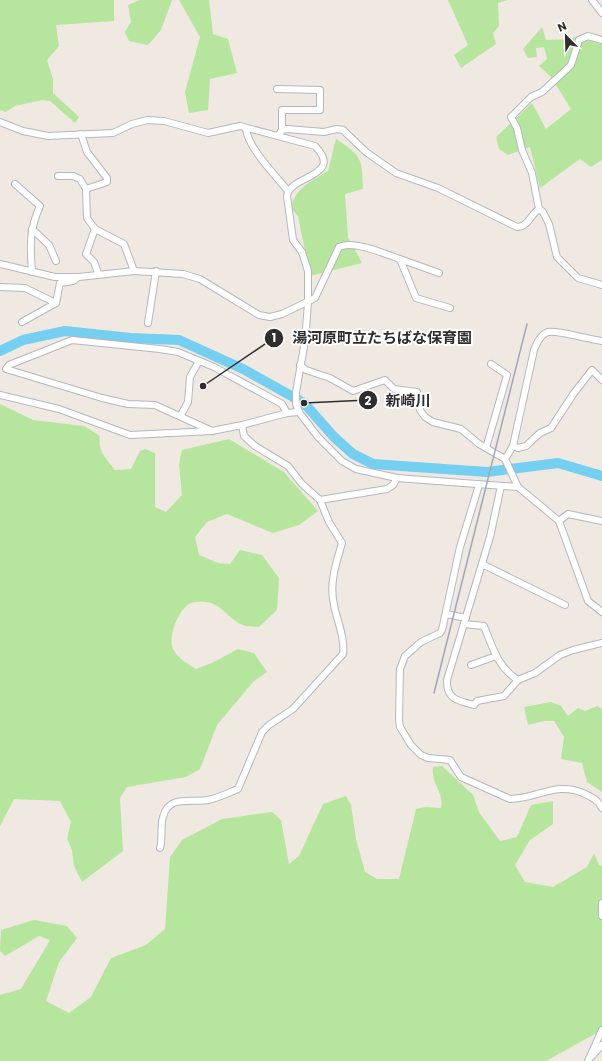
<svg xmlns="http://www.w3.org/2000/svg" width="602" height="1061" font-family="Poppins,'Noto Sans JP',sans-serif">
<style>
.green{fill:#b6e59e}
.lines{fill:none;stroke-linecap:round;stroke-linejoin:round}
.river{stroke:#75cff0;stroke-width:10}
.minor-casing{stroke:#b4b7c1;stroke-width:8}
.minor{stroke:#fff;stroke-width:6}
.rail{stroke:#a3a6b8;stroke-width:1.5}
.leader{fill:none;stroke:#2e2e2e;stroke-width:1.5}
.callout-dot{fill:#2e2e2e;stroke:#fff;stroke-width:1.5}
.mark-label{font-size:12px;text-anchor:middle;font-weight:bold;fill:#fff}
.callout-label{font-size:15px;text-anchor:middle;font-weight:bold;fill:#2e2e2e;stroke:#fff;stroke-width:4;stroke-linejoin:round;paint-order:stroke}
</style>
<rect width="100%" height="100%" fill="#efe9e1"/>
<g class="green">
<path d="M0,0h114v21l-58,4 3,21 -12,14 6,19v14l26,24 -4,6 -25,-22 -8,-1 -27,6 -9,6 -6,-2z"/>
<path d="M140,0h32l-11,30 -13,15 -19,-4 -4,-9 6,-10 -3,-17z"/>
<path d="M179,0h30l4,34 15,5 9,34 -27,6 -2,31 -19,3 -4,-21 15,-55z"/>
<path d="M448,0h60l-10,3 1,23 -6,7 3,11 -35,24 -7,-13 14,-10z"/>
<path d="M542,27l4,13 25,-1 14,-6 17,7v120l-11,7 -11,-8 -40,29 -10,-41 -22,8 -9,-6 -3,-12 36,-34 14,26 25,-20 -20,-32 -12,-11 8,-7 -3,-12 -8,1 1,9 -9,1 -5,-9z"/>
<path d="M336,139c26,17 26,19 27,50l-18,5 3,43 14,26 -52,13 -12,-60 -7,-8c4,-20 21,-27 37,-37z"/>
<path d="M0,404l33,16 51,6 16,10c-3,14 6,23 15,34l16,-1 9,-18 5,-2 10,4v54l11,5 16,-17 -3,-31 3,-14 47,-11 55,33 34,39 -19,14 -26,8 -46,-19 -20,8 -12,15 4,18 19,8 12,1 10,-14 22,5 17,23 -2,32 -18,17c-5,-1 -11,0 -16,-2 -18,-7 -22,-27 -49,-23 -14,3 -25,31 -22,44 3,11 16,18 24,23l16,-6 26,-14 16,4 13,19 -14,10 -36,43 -17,44 -14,8 -59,10 -7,11 3,53 -41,31 -8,-16 -2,-16 -5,-11 4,-17 -11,-21 -46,-2 -14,27z"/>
<path d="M551,702l10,4 7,10 10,-8 7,3 12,-5 5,3v83l-15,-10 -5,-19 -21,-4 3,-22 -10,-16h-10l-16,4 -4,-18z"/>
<path d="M442,766l31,29 6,17 21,29 17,-4 14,-32 22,-4v23l-23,16 -15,25 10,17 28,5 34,-20 7,-14 5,12 3,1v164l-56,31h-546v-66l21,-6 29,-49 -11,-4 -34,20 -5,-5 1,-21 33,-10 33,6 10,12 -18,24 -13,39 23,12 22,-16 20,-39 35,-13 19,-16 5,-72 12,-17 40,-21 50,-7 9,8 8,44 10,-8 24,-52 23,-8 5,9 5,34 9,33 12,7h22l17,-70 10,-2 15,1c4,-14 -11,-26 -8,-41z"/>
</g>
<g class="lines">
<path class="river" d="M0,351l23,-11 42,-9 66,7 48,2 64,29 61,34 30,34 19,17 20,10 114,8 71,-9 44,13"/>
<g class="minor-casing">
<g id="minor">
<path d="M592,0l10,13"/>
<path d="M602,40l-14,-4 -9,4 -8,25 -3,3 -26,24 -11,5 -20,20 6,11 5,22 10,23 7,36 4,3 6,12 8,33 21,21 24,7"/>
<path d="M277,89l43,1v20h-38v20"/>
<path d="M0,122l23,9 25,5 65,-3 19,-9 15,-4 17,1 44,12 32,-7 75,20c30,31 -26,29 -28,50l6,44 9,12 6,19v32l-3,38 -9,51v12l3,8 19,25 24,24 14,8 41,9 121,9 41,34 29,80 14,11"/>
<path d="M246,128c1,19 30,48 42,63"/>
<path d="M81,134l6,18 20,26v4l-21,7"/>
<path d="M278,136l4,-6 5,-1 37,3 13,-3 6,1 23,22 30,21 42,15 79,39c11,0 14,-13 22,-18"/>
<path d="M58,176h15l7,3 6,10 1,29 8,11 -9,25 8,8 4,11"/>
<path d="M15,184l25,22c-11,24 -10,41 -8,66"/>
<path d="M32,229l17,16 7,16"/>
<path d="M95,229l29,15 10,27"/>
<path d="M400,259l39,14"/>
<path d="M0,264l55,13h24l55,-6 49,3 17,5 59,36 11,2 12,-3 33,-16 24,-51c16,-7 45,7 61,12l16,39 34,10"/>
<path d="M0,287l25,1 31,15"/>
<path d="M22,322l34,-19 4,-20 13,-2 4,-3"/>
<path d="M148,323l8,-52"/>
<path d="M300,365l6,5 24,8 23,13 32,-11 9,9 23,3 3,18 5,7 8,5 28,7 18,15 26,15"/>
<path d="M0,395l59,14 71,26 82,-4 30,-6 45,-12 12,-1"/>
<path d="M181,415l7,-13 2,-25 9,-16"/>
<path d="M242,425l2,11 11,10 33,20 14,18 18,16 67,-11 6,-4 4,-7"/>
<path d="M212,431l-57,-26 -27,-1 -26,-6 -96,-29 3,-4 63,-25 88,9 18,3 36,15 68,37 5,9"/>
<path d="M513,446l5,2 8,-2 14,-13 11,-5 23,-35 18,-23 10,10"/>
<path d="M486,448l21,-73 -16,-11"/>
<path d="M479,485l-19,62 -18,83 -2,3 -19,9 -16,14 -5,13 -1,51 1,7 11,18 10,10 7,3 22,2 11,17 49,22c27,0 46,-18 73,-6 9,4 15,7 19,15"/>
<path d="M501,486l-11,51 -43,143c-1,19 11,21 27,25l3,-4 27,-5 14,-16 17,-7 25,-18 13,-5 29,-7"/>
<path d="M518,487l-13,-28 8,-13 21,-96c3,-7 6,-15 14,-18 9,-2 43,8 54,9"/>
<path d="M559,521l9,-7 34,7"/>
<path d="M482,564l83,41"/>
<path d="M446,614l20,4"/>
<path d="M464,624l20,2c8,20 14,42 34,54"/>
<path d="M471,665l25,-9"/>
<path d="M160,848c3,-10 0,-21 3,-31 6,-23 28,-14 45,-17 10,-2 20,-7 30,-11l24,-57 7,-7 24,-16 50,-55c2,-17 -6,-33 -9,-49 -5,-22 2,-41 8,-62l-13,-21 -9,-22"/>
<path d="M602,903v13"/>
<path d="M591,1057l11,-12"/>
<path d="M588,1061l14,-31"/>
</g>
</g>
<use href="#minor" class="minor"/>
<path class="rail" d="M434,693l93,-369"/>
</g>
<path class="leader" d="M203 386L274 338M304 403L368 400"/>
<g class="callout-dot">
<circle cx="203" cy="386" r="4"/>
<circle cx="304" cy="403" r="4"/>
<circle cx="274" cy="338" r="10"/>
<circle cx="368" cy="400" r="10"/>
</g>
<g class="mark-label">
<text x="274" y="342">1</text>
<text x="368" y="405">2</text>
</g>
<g class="callout-label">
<text x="382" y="343">湯河原町立たちばな保育園</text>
<text x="408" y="406">新崎川</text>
</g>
<g transform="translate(566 36) rotate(337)" stroke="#ffffff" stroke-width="3" paint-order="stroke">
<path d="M0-3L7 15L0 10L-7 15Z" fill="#2e2e2e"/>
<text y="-6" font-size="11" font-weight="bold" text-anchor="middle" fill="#2e2e2e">N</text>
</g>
</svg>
